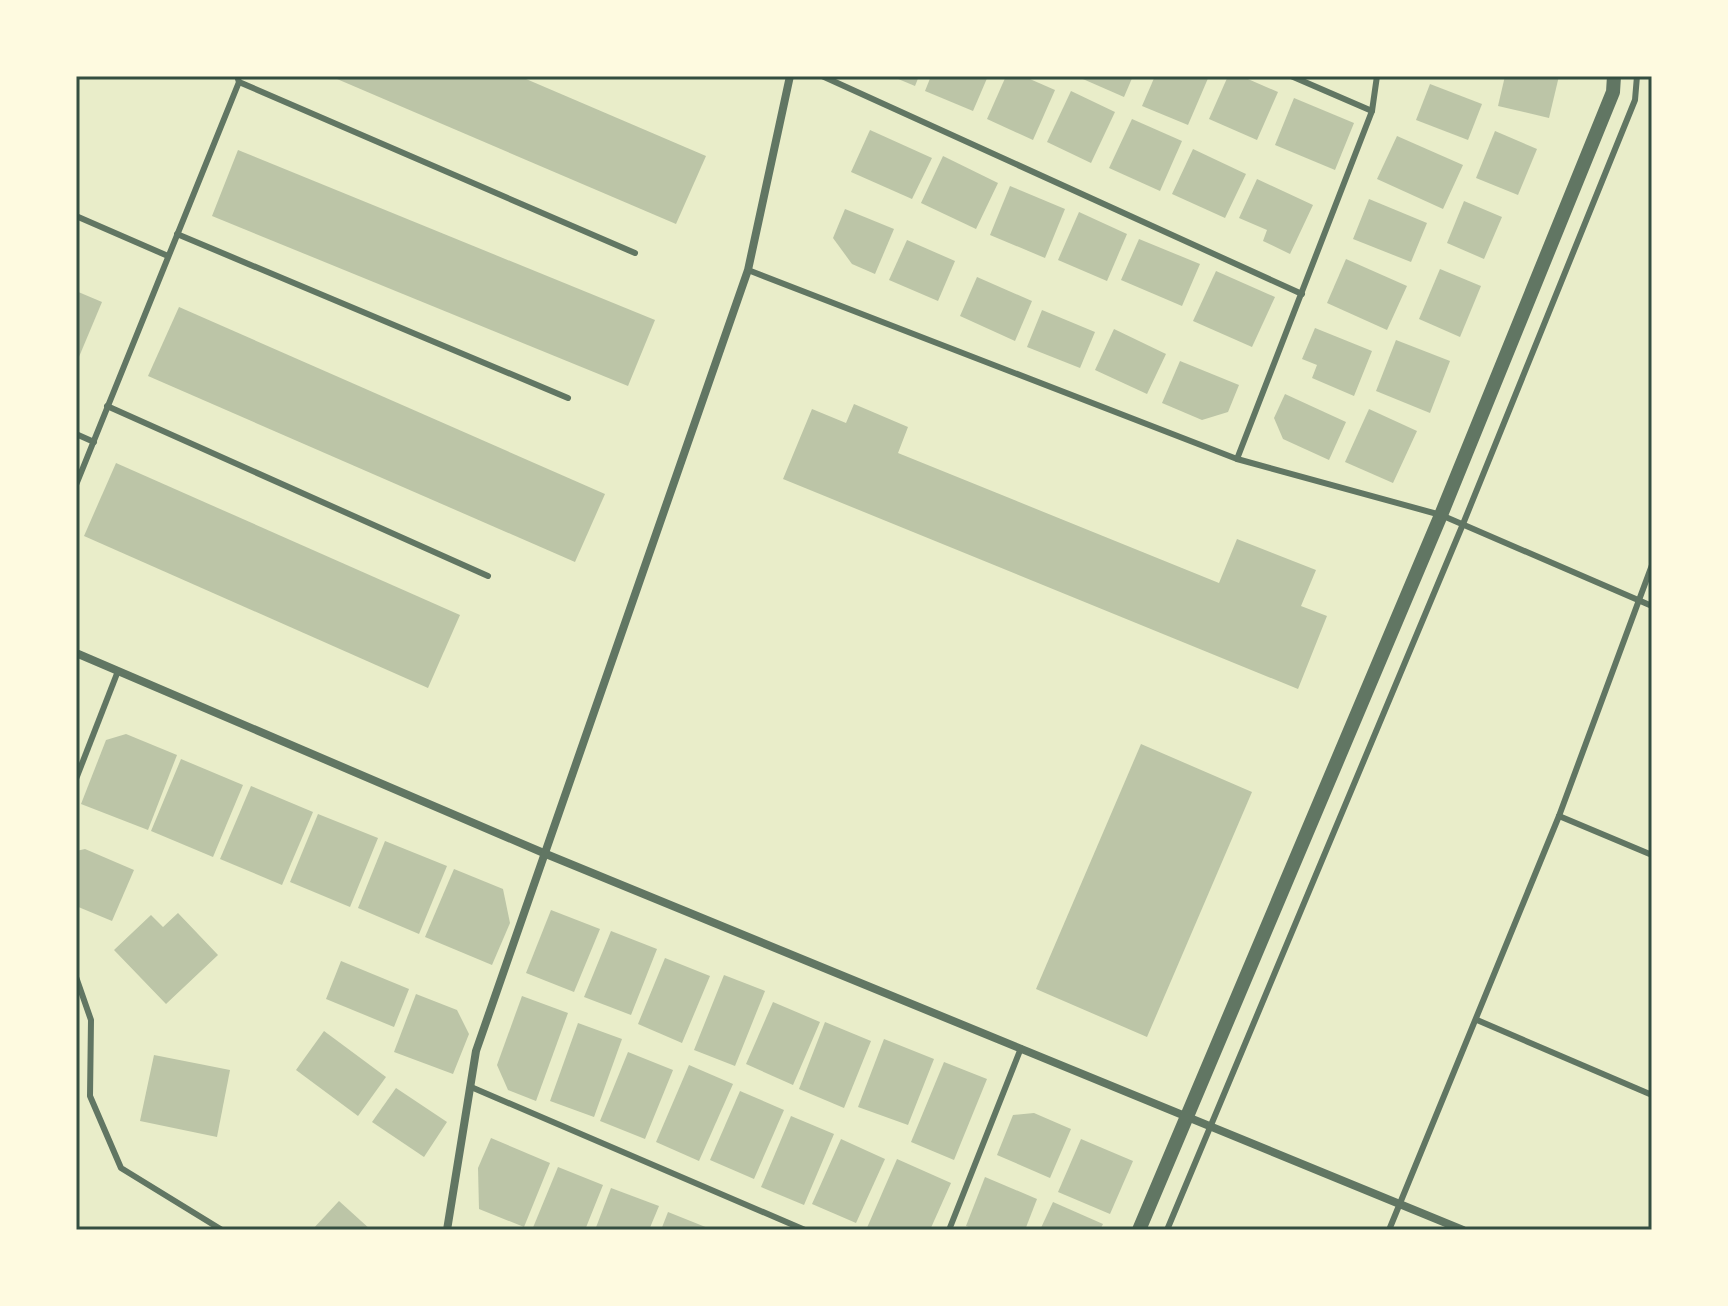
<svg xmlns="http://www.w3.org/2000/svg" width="1728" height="1306" font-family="'Golos Text',sans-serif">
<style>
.building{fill:#bcc5a7}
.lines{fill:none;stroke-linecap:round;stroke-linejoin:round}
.service{stroke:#617663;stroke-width:6}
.minor{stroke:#617663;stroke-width:8}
.tertiary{stroke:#617663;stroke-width:14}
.neatline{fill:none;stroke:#344e41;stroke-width:3}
</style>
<rect width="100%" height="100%" fill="#e9edc9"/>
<g class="building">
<path d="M330,76h189l187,80 -30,68z"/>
<path d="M891,76h28l-4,10z"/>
<path d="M931,76h57l-15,35 -48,-20z"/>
<path d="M1006,76h17l32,14 -22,50 -46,-21z"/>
<path d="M1076,76h57l-9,21z"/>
<path d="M1155,76h54l-21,49 -46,-19z"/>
<path d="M1228,76h13l37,16 -21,48 -48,-21z"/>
<path d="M1505,76h54l-10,42 -51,-12z"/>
<path d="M1430,84l52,20 -14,36 -52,-20z"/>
<path d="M1071,91l44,21 -24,51 -44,-21z"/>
<path d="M1294,98l60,25 -19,47 -60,-25z"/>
<path d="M1132,119l50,22 -22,50 -51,-23z"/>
<path d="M870,130l62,28 -20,41 -61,-27z"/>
<path d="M1495,131l42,18 -19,46 -42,-17z"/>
<path d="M1397,136l66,29 -20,44 -66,-30z"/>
<path d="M1193,149l53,25 -21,44 -53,-24z"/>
<path d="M238,150l417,170 -27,66 -416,-170z"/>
<path d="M943,156l55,27 -22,46 -55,-26z"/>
<path d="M1257,179l56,26 -23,49 -27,-13 4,-11 -28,-12z"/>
<path d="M1010,186l55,23 -20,49 -55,-23z"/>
<path d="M1369,199l58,24 -16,39 -58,-23z"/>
<path d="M1464,201l38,16 -18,42 -37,-16z"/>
<path d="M845,209l49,20 -19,45 -23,-10 -19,-26z"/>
<path d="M1079,212l48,22 -20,47 -49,-21z"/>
<path d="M1139,239l61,25 -18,42 -61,-26z"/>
<path d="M907,240l48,21 -17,40 -49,-21z"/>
<path d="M1346,259l61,27 -20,44 -60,-27z"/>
<path d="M1440,269l41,17 -21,51 -41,-18z"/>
<path d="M1216,271l59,26 -23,50 -59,-26z"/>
<path d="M977,277l55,24 -17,40 -55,-25z"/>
<path d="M76,291l26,11 -26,62z"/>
<path d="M179,307l426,187 -30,68 -427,-186z"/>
<path d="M1042,310l53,22 -15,36 -53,-21z"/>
<path d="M1315,328l57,23 -18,45 -42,-18 5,-13 -15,-6z"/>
<path d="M1114,329l52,25 -19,40 -52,-24z"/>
<path d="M1396,340l54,21 -20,52 -54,-22z"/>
<path d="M1180,361l59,24 -11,27 -26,8 -40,-17z"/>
<path d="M1285,394l61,28 -17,38 -46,-21 -9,-21z"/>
<path d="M854,404l54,23 -10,26 321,130 18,-44 79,31 -15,36 26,10 -29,73 -515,-210 29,-70 34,14z"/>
<path d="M1369,409l48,22 -24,52 -48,-21z"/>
<path d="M116,463l344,152 -32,73 -344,-152z"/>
<path d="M126,734l51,21 -29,75 -67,-26 25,-64z"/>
<path d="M1141,744l111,48 -105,245 -111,-48z"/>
<path d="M181,759l62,26 -30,72 -62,-26z"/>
<path d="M251,786l62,26 -31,73 -62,-26z"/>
<path d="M318,814l60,24 -28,69 -60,-25z"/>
<path d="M385,841l62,25 -28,68 -61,-26z"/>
<path d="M85,849l49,21 -22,51 -36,-15v-55z"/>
<path d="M454,869l49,20 7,34 -18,42 -67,-28z"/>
<path d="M551,910l49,19 -26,63 -48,-19z"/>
<path d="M178,913l40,42 -52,49 -52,-54 37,-35 12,12z"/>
<path d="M611,931l46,18 -26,66 -47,-18z"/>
<path d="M665,958l45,18 -28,67 -44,-19z"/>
<path d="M341,961l68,28 -15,38 -68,-28z"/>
<path d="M724,975l41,16 -30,75 -41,-16z"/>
<path d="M416,994l41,16 12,24 -16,40 -59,-22z"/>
<path d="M522,996l46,17 -32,88 -28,-11 -11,-25z"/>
<path d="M773,1002l47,20 -27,63 -47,-21z"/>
<path d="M825,1022l46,19 -27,67 -45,-19z"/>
<path d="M578,1023l44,16 -28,78 -44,-16z"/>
<path d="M324,1031l62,46 -28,39 -62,-46z"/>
<path d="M884,1039l50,20 -26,66 -50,-18z"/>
<path d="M628,1052l45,18 -28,69 -45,-18z"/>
<path d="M154,1055l76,15 -13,67 -77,-16z"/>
<path d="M944,1062l43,17 -33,81 -43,-18z"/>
<path d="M689,1065l44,19 -34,77 -43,-19z"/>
<path d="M396,1088l51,34 -23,35 -52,-35z"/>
<path d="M740,1091l44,19 -30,69 -44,-19z"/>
<path d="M1034,1113l37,16 -21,49 -53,-23 16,-40z"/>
<path d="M791,1116l43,18 -30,71 -43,-18z"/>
<path d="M491,1138l59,25 -26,64 -45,-18 -1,-41z"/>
<path d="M841,1139l44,20 -29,64 -44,-19z"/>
<path d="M1081,1139l52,22 -23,53 -52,-22z"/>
<path d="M897,1159l54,24 -21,47h-64z"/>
<path d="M558,1167l45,18 -18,45h-53z"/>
<path d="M985,1177l52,22 -12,31h-48l-11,-4z"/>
<path d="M611,1188l48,18 -10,24h-54z"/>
<path d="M339,1201l32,29h-59z"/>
<path d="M1053,1202l50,22 -3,6h-60z"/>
<path d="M668,1212l45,18h-52z"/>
</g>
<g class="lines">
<g class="service">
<path d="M822,76l480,218"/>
<path d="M1291,76l81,35"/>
<path d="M239,82l396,171"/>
<path d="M76,216l92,40"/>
<path d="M177,234l391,164"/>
<path d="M748,270l489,189 204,56 211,91"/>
<path d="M107,406l381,170"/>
<path d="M76,434l18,8"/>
<path d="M1237,459l135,-348 5,-35"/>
<path d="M76,485l163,-403 -2,-6"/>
<path d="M76,779l42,-108"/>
<path d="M1559,816l93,39"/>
<path d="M76,977l15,43 -1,76 31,72 101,62"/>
<path d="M1477,1020l175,75"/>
<path d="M471,1087l334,143"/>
<path d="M949,1230l72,-182"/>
<path d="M1167,1230l296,-706 172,-424 2,-24"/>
<path d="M1389,1230l170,-414 93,-251"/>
</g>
<g class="minor">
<path d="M76,653l470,201 917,376"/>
<path d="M447,1230l29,-179 272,-781 42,-194"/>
</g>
<path class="tertiary" d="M1139,1230l302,-715 172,-423 1,-16"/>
</g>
<rect width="1728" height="1306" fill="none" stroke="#fefae0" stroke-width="156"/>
<rect x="78" y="78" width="1572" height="1150" class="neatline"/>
</svg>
